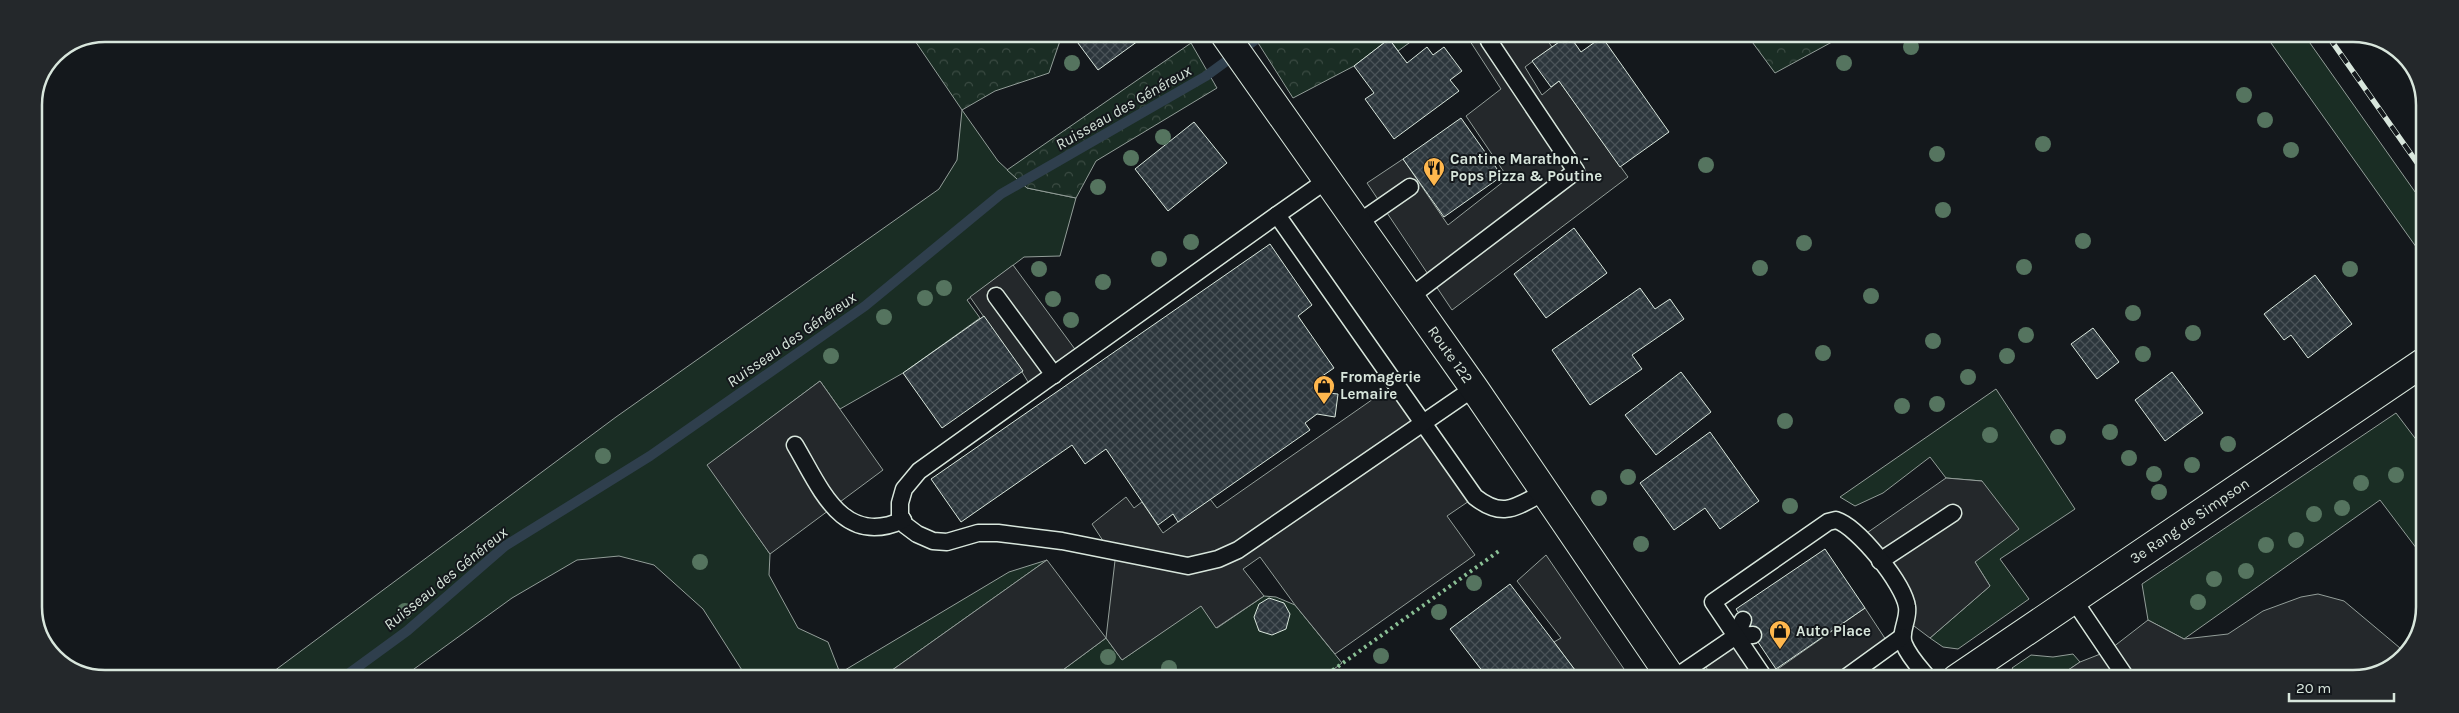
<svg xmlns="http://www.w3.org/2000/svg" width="2459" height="713" font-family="Karla,sans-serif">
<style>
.grass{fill:#1a2d24;stroke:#939e99}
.forest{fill:url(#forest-crowns);stroke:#939e99}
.parking{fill:#24282b;stroke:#939e99}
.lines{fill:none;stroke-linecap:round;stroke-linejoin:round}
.stream{stroke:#2f3f4d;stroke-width:10}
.building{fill:url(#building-cross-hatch);stroke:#d8e6dc}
.lane-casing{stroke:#d8e6dc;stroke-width:19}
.secondary-casing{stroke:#d8e6dc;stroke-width:30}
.primary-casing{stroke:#d8e6dc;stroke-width:30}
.lane{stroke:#14181c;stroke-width:16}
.secondary{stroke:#14181c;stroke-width:28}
.primary{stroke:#14181c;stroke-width:28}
.rail-casing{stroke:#d8e6dc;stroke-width:5.5}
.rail{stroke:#14181c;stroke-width:4;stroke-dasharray:11;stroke-linecap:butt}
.hedge{stroke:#8ac095;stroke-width:4;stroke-dasharray:2.5 4;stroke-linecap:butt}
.tree{fill:#55745f}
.labels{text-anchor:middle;stroke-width:4;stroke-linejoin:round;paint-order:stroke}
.poi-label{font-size:15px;font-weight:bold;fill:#d8e6dc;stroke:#14181c;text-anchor:start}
.street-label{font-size:15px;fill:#d8e6dc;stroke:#14181c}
.water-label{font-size:16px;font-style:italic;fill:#d8e6dc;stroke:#14181c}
.rim{fill:none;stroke:#d8e6dc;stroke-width:2.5}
</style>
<defs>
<pattern id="forest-crowns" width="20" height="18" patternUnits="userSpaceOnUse" patternTransform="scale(1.25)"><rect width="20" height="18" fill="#1a2d24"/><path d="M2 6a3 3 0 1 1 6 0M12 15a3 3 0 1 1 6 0" fill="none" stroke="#3b4b43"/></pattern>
<pattern id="building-cross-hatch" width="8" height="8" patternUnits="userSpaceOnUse" patternTransform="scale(1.25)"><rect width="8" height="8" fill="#2c363c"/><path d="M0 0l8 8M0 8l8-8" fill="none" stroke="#4a5358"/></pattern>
</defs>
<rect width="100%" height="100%" fill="#14181c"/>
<g class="grass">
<path d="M2266,36h39l120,170 -1,52z"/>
<path d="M962,110l36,51 29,27 49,10 -16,58 -36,1 -57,43 13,18 -77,55 -63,36 -20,-28 -112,84 62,89 -1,21 29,53 30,14 12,31 169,-101 38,-12 -166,118h-134l-44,-69 -49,-44 -35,-9 -42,4 -65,38 -109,79h-137l350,-260 323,-228 18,-29z"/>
<path d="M1996,389l79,120 -75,50 29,40 -71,50 -15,-2 -13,-9 60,-52 -15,-24 7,-81 -36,-3 -16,-21 -47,36 -28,13 -15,-9z"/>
<path d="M2396,413l28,37 -1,107 -43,-57 -196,139 -36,-19 -6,-36z"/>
<path d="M1264,596l12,1 19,8 47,58 -20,15h-270l54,-40 16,22 79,-55 16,23z"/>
<path d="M2073,654l7,8 -25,17h-35l-8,-11 19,-13 22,2z"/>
</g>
<g class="forest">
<path d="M911,35h151l-13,38 -54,18 -33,19z"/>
<path d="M1253,35h167l-22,16 -9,-12 -35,27 -61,32z"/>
<path d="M1747,35l96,1 -68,37z"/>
<path d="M1191,43l26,45 -121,73 -20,37 -49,-10 -20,-18z"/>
</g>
<g class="parking">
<path d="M1466,35h78l8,12 -27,20 17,28 17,-14 69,96 -176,133 -85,-127 36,-24 45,66 60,-47 -42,-62 35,-27z"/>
<path d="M1013,265l67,91 -47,34 -14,-23 -49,-70z"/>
<path d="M820,381l63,89 -113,84 -63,-89z"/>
<path d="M1396,383l79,114 -28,19 28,39 -140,99 -40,-49 -35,-48 -17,12 21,27 -48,32 -15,-22 -79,54 -16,-22 -54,40h-171l166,-118 59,78 10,-86 -7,-2 -17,-26 34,-27 8,11 8,-6 21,31 47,-34 7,9z"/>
<path d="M1946,478l36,3 37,48 -44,33 15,24 -60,52 -24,-18 2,-12 -47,-71z"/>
<path d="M1546,555l78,114 -13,9h-30l-27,-36 7,-4 -44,-57z"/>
<path d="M2318,594l26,7 56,47 19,-16 -22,32 -43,15h-299l25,-17 28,-11 40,-31 36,19 44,-5 35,-23 38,-14z"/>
<path d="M1865,608l25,38 -46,33h-130l-13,-19 35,-24 29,42z"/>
</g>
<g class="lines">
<path class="stream" d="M344,677l63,-46 98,-85 145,-90 215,-150 136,-112 205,-118 56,-41"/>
</g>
<g class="building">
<path d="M1072,35h62l4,6 -40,29z"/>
<path d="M1569,35l12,17 21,-15 67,95 -49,35 -61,-86 -8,6 -19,-26z"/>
<path d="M1389,39l18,24 20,-16 6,8 11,-8 18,24 -12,9 9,11 -65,48 -29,-40 9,-6 -20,-27z"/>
<path d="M1461,118l41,58 -58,41 -41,-58z"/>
<path d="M1194,122l33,41 -59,48 -33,-42z"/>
<path d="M1574,228l33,45 -61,45 -32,-44z"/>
<path d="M1270,244l42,61 -14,11 36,52 -16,11 10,14 10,1 -3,23 -18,-3 -12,9 5,7 -132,92 -5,-8 -15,11 -52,-76 -21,15 -13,-19 -111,77 -30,-43z"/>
<path d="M2315,275l37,49 -44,34 -17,-23 -7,5 -20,-26z"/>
<path d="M1640,288l15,21 15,-10 14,20 -52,36 10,14 -52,36 -38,-55z"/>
<path d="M984,316l39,55 -81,57 -39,-55z"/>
<path d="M2093,328l26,34 -22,17 -26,-35z"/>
<path d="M1681,372l30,40 -55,43 -31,-40z"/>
<path d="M2172,372l31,41 -38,28 -30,-41z"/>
<path d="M1710,432l49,69 -39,28 -15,-21 -31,22 -34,-47z"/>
<path d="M1825,549l40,59 -89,61 -40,-60z"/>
<path d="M1510,584l44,58 27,36h-96l2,-1 -37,-48z"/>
<path d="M1269,598l15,5 6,11 -4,15 -14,6 -13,-4 -5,-14 5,-13z"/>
</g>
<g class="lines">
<g class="lane-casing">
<g id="lane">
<path d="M1327,180l-50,35 198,282c28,22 41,10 69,-5"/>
<path d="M1277,215l-358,256 -15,18 -4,14v12l5,10 12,9 16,7 14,1 31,-9h20l64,8 126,25 30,-7 20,-9 236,-162"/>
<path d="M1358,223l52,-36"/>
<path d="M996,296l58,79"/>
<path d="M1410,297l166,-126 -87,-130"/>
<path d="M795,445c25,42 47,103 108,75"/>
<path d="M1880,561l73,-48"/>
<path d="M2073,599l54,80"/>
<path d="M1743,620l-7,16 17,-1"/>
<path d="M1673,679l63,-43"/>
<path d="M1765,679l-52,-77 115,-80 8,-2c22,7 68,64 71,87 2,13 -8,25 -3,37 5,13 16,24 25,35"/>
<path d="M1844,679l58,-42"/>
</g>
</g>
<g class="secondary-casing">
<g id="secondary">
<path id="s1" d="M1956,679l468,-317"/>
</g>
</g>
<g class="primary-casing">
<g id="primary">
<path id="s2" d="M1225,35l249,353 198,291"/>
</g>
</g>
<use href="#lane" class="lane"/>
<use href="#secondary" class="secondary"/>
<use href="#primary" class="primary"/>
<g class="rail-casing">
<path id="rail" d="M2328,36l97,138"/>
</g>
<use href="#rail" class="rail"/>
<path class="hedge" d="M1322,678l177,-127"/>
</g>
<g class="tree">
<circle cx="1911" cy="47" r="8"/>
<circle cx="1072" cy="63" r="8"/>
<circle cx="1844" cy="63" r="8"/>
<circle cx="2244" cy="95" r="8"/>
<circle cx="2265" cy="120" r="8"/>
<circle cx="1163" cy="137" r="8"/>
<circle cx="2043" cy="144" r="8"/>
<circle cx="2291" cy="150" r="8"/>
<circle cx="1937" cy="154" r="8"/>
<circle cx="1131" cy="158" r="8"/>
<circle cx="1706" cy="165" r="8"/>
<circle cx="1098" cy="187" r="8"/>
<circle cx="1943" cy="210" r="8"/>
<circle cx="2083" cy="241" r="8"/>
<circle cx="1191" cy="242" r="8"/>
<circle cx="1804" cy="243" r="8"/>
<circle cx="1159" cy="259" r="8"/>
<circle cx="2024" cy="267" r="8"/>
<circle cx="1760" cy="268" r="8"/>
<circle cx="1039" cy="269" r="8"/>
<circle cx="2350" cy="269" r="8"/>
<circle cx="1103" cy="282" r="8"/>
<circle cx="944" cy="288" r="8"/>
<circle cx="1871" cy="296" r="8"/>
<circle cx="925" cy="298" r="8"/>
<circle cx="1053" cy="299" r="8"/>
<circle cx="2133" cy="313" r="8"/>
<circle cx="884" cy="317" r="8"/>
<circle cx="1071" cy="320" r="8"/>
<circle cx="2193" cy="333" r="8"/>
<circle cx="2026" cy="335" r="8"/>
<circle cx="1933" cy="341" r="8"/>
<circle cx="1823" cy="353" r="8"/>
<circle cx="2143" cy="354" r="8"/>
<circle cx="831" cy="356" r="8"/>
<circle cx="2007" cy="356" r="8"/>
<circle cx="1968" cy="377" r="8"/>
<circle cx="1937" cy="404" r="8"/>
<circle cx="1902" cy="406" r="8"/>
<circle cx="1785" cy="421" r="8"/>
<circle cx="2110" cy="432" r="8"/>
<circle cx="1990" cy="435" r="8"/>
<circle cx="2058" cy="437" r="8"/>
<circle cx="2228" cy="444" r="8"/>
<circle cx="603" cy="456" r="8"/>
<circle cx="2129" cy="458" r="8"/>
<circle cx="2192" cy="465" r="8"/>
<circle cx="2154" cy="474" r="8"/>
<circle cx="2396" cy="475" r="8"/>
<circle cx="1628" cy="477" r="8"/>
<circle cx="2361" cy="483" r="8"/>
<circle cx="2159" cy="492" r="8"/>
<circle cx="1599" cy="498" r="8"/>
<circle cx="1790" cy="506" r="8"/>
<circle cx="2342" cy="508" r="8"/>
<circle cx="2314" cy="514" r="8"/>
<circle cx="2296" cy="540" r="8"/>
<circle cx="1641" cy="544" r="8"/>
<circle cx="2266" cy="545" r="8"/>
<circle cx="700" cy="562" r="8"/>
<circle cx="2246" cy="571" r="8"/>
<circle cx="2214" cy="579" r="8"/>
<circle cx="1474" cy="583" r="8"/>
<circle cx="2198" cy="602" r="8"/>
<circle cx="405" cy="611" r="8"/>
<circle cx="1439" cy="612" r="8"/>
<circle cx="1381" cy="656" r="8"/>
<circle cx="1108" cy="657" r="8"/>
<circle cx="1169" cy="668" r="8"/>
</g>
<defs>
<g id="restaurant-pin" transform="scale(1.125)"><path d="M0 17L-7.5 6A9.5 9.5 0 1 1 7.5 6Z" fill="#ffb74d" stroke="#14181c"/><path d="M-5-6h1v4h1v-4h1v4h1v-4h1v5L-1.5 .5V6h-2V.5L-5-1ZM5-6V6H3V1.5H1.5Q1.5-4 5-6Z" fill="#111"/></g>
<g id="shop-pin" transform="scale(1.125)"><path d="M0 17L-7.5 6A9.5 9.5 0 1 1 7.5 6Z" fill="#ffb74d" stroke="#14181c"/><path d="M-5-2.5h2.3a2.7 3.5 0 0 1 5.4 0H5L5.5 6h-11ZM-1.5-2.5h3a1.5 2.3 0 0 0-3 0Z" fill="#111"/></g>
</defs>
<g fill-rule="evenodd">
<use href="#restaurant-pin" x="1434" y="168"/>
<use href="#shop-pin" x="1324" y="386"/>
<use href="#shop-pin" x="1780" y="631"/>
</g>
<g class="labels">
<g class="poi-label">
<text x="1450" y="164">Cantine Marathon -<tspan x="1450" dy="17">Pops Pizza &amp; Poutine</tspan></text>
<text x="1340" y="382">Fromagerie<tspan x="1340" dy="17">Lemaire</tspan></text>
<text x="1796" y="636">Auto Place</text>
</g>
<g class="street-label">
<text dy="5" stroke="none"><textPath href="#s2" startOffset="391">Route 122</textPath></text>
<text dy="5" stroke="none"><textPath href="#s1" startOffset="282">3e Rang de Simpson</textPath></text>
</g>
<g class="water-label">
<text transform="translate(1123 107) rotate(-30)" y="6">Ruisseau des Généreux</text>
<text transform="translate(791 339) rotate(-35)" y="6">Ruisseau des Généreux</text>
<text transform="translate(445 578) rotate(-39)" y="6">Ruisseau des Généreux</text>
</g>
</g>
<path d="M0 0H2459V713H0ZM105 42H2353A63 63 0 0 1 2416 105V607A63 63 0 0 1 2353 670H105A63 63 0 0 1 42 607V105A63 63 0 0 1 105 42Z" fill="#24282b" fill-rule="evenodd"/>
<path class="rim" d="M105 42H2353A63 63 0 0 1 2416 105V607A63 63 0 0 1 2353 670H105A63 63 0 0 1 42 607V105A63 63 0 0 1 105 42Z"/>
<path d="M2289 693v8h105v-8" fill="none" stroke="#d8e6dc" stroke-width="2.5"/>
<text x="2296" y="693" font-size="15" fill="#d8e6dc" stroke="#14181c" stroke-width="4" paint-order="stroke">20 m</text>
</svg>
